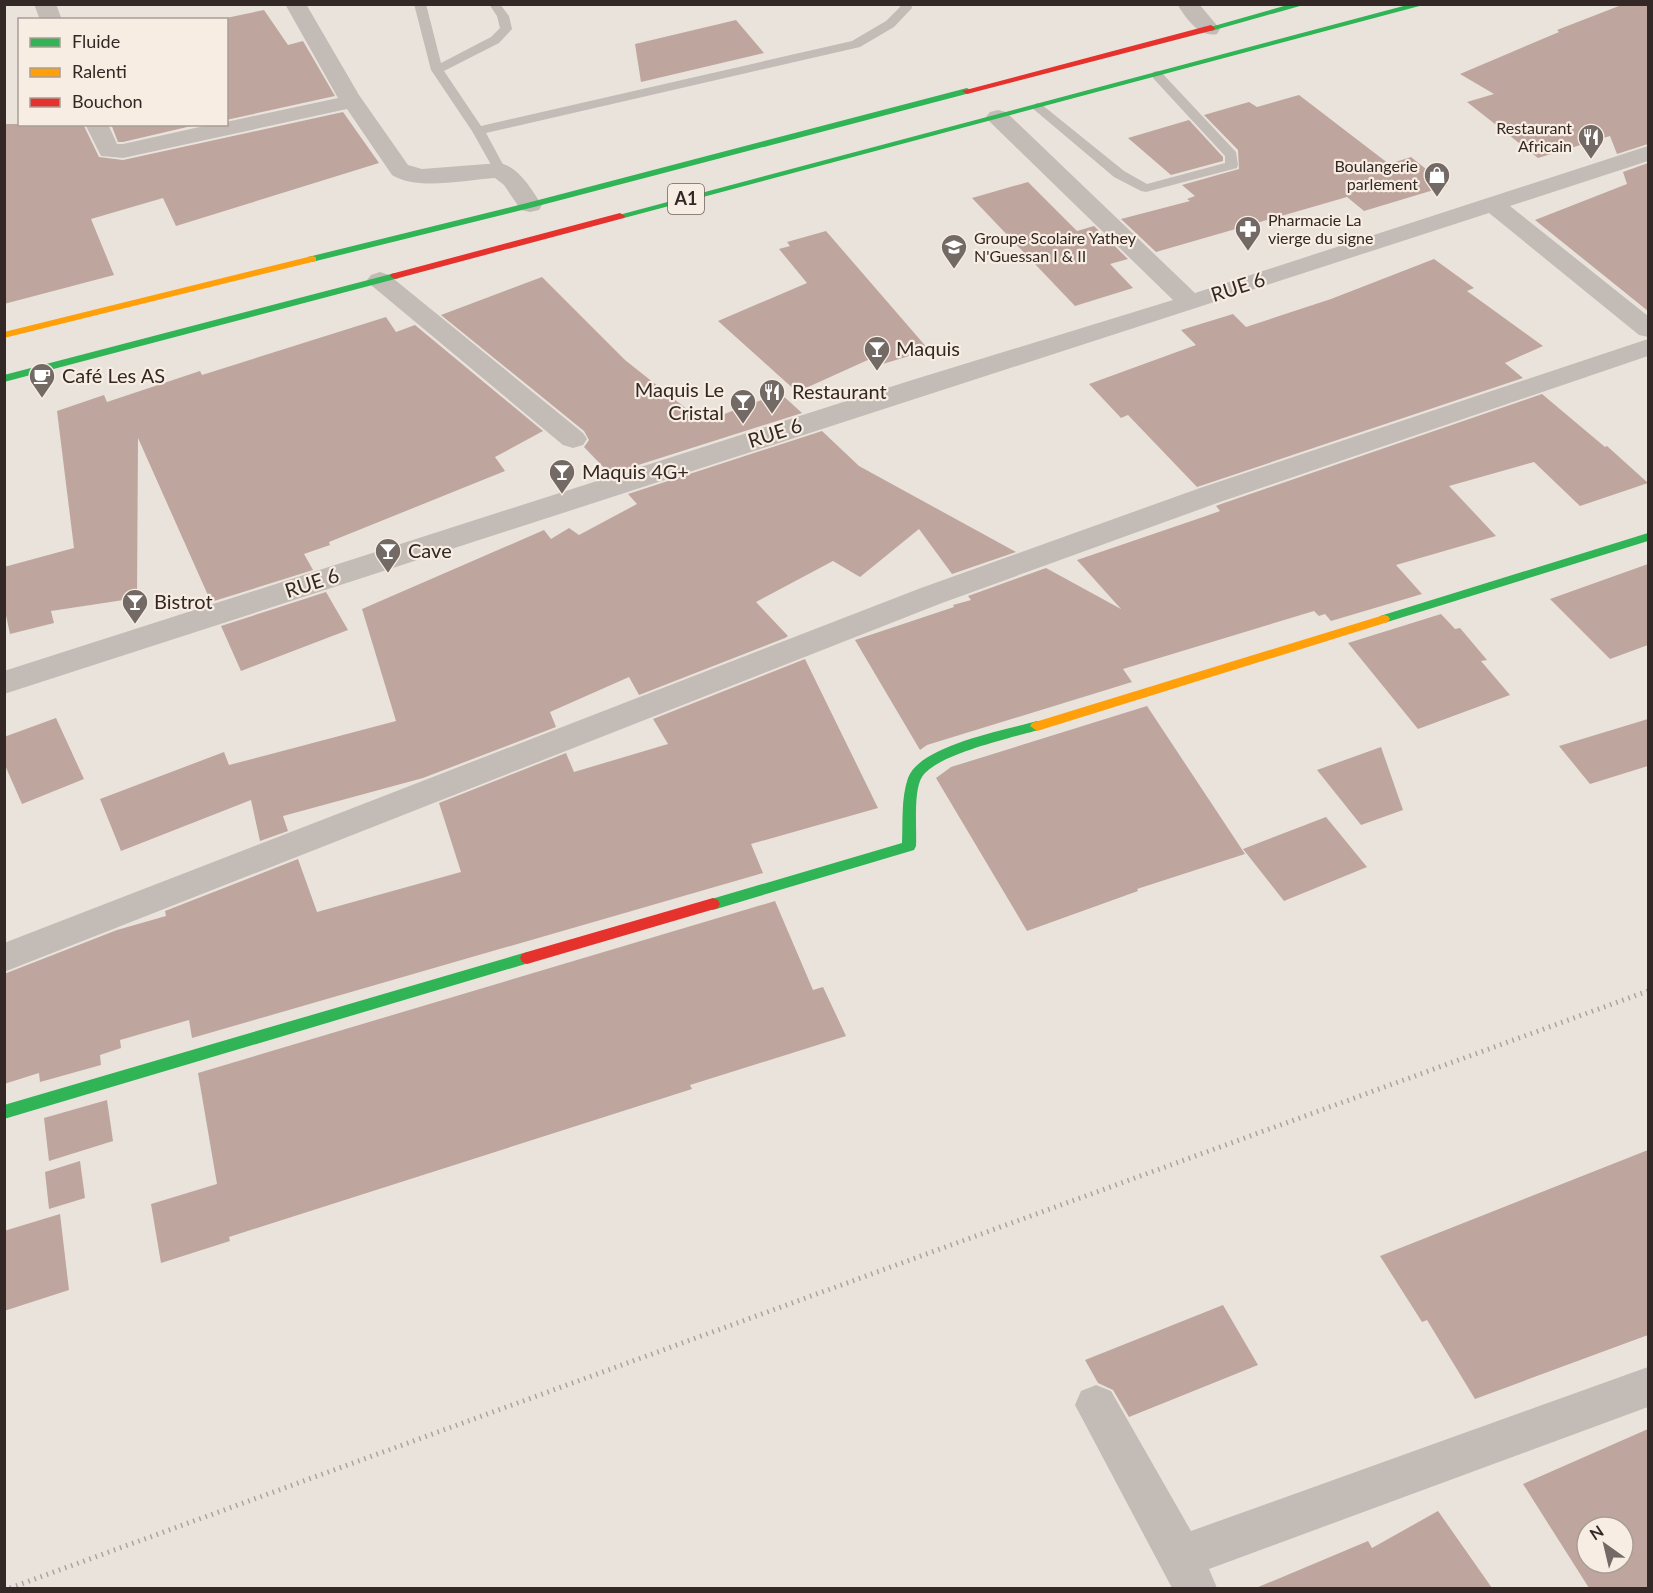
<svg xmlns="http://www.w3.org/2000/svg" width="1653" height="1593" font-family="Lato,sans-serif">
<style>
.building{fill:#bea69e;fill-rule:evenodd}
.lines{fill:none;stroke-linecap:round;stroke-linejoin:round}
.lane{fill:#c3bbb6;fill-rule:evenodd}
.street{fill:#c3bbb6;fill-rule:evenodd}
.fast{fill:#30b455;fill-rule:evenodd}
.slow{fill:#ff9f0a;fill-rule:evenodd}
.jam{fill:#e5322d;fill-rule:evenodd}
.rail{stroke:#aaa4a0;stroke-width:5;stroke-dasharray:1.5 5;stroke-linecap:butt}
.labels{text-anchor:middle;stroke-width:4.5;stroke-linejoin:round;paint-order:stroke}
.far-poi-label{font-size:16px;fill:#332825;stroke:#f8ede2;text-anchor:end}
.shield{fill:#f8ede2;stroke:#6e635e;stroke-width:1.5}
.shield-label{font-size:18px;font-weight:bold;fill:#332825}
.street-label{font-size:20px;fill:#332825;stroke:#f8ede2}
.poi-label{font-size:20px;fill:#332825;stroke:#f8ede2;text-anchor:start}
</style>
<rect width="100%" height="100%" fill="#eae3dc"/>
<g class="building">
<path d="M1624,4h24v140l-31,10 -7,-18 -72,22 -71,-56 27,-8 -34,-20 99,-42 -2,-2z"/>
<path d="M264,10l24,35 15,-4 32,55 -109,24v-102z"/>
<path d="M736,20l28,33 -123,29 -6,-38z"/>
<path d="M1299,95l90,69 22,-7 36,29 -83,25 -17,-14 -191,55 -35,-33 69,-18 -3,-2 8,-3 -13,-11 57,-16 -1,-19 -34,-35 45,-13 8,5z"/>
<path d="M343,112l36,51 -203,63 -13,-28 -72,21 23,56 -110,29v-180h79l16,33 24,3z"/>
<path d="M1189,120l34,37v4l-52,14 -43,-37z"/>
<path d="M111,124h89l-77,18h-5z"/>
<path d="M1648,163v148l-113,-91 92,-36 -4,-12z"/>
<path d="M1028,182l49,49 17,-5 34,33 -18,5 23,24 -58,18 -103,-108z"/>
<path d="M826,231l103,119 -53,16 -6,-7 -73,33 -79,-71 89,-38 -28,-34 11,-3 -3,-4z"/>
<path d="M1434,259l40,29 -7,3 76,55 -38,17 18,15 -326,109 -69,-72 -7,3 -32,-34 107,-39 -15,-15 52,-16 13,13 85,-28z"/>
<path d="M542,277l83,83 78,62 77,-29 22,20 -192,61 -26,-27 5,-7 -5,-9 -143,-116z"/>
<path d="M386,317l10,15 19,-7 128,106 -48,26 10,14 -176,71 1,3 -26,9 9,16 -102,32 -73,-164 -1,160 -86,13 3,12 -44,11 -6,-28v-39l70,-19 -17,-137 47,-16 3,7 93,-31 2,4z"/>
<path d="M1542,394l63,53 2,-1 41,37 -68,23 -46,-44 -85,24 47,50 -100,29 26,29 -91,27 -6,-7 -6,2 -5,-5 -191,58 9,13 -205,63 -7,5 -65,-110 99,-33 -1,-2 18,-5 -3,-4 78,-28 75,41 -44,-49 129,-44 14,-5 -4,-5 5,-2z"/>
<path d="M822,431l37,35 157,86 -64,22 -33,-45 -59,48 -27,-16 -77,41 32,34 -3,2 -146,57 -10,-18 -79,35 6,15 -133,51 -140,38 5,15 -28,10 -9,-41 -130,51 -21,-52 124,-47 5,13 167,-44 -34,-112 182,-79 7,9 18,-11 10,7 58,-31 -9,-10z"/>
<path d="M1648,564v81l-38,14 -60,-60z"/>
<path d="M326,592l22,38 -107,41 -20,-45z"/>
<path d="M1441,614l14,15 5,-1 27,32 -6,1 29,34 -92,34 -70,-86z"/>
<path d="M805,659l73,149 -127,36 12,29 -571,165 -3,-18 -69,20 1,8 -21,7 1,10 -61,17 -1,-9 -35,11v-110l113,-44 49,-14 -1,-5 133,-52 19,53 144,-40 -22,-69 127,-50 8,19 94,-28 -15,-25z"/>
<path d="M1147,706l98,148 -108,35 1,2 -111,40 -91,-153 15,-11z"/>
<path d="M56,718l28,61 -62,25 -18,-41v-26z"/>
<path d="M1648,719v47l-58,18 -31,-38z"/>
<path d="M1381,747l22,63 -42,15 -44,-55z"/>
<path d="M1326,817l41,50 -83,34 -41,-52z"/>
<path d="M775,901l38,89 10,-3 23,49 -156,49 2,4 -463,148 1,4 -69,22 -10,-59 66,-20 -19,-111z"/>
<path d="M107,1100l6,41 -64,20 -5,-43z"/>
<path d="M1648,1150v185l-173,64 -48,-79 -5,2 -42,-66z"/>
<path d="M80,1161l5,37 -36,11 -4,-37z"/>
<path d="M60,1214l9,76 -65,21v-80z"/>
<path d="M1223,1305l35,60 -129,52 -16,-27 -15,-7 -13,-23z"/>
<path d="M1648,1429v159h-59l-66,-104zM1587,1527h36v36h-36z"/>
<path d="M1438,1511l54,77h-236l112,-47 4,7z"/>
</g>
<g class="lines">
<g class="lane">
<path d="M414,4h12l15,59 50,-26 9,-9 -3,-12 -8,-12h11l9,12 3,13 -13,14 -55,28 37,55 371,-85 34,-20 14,-14 -1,-3h12l1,4 -18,19 -34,20 -374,86 20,37 -6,4 -6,-4 -22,-39 -41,-61z"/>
<path d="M1157,71l4,1 75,80 2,13 -1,3 -91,24 -5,-1 -27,-14 -83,-70 6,-4 4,1 83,67 23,13 78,-21v-7l-72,-78v-6z"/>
</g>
<g class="street">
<path d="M34,4h22l6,16h-22z"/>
<path d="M285,4h21l53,91 49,70 14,4 78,-6c20,5 31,26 42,42l-3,5 -9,2 -9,-2 -17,-25 -9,-7c-30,2 -78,13 -103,-3l-45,-66 -224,49 -22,-2 -16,-32h23l9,20h6l90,-20h13v-2l112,-24z"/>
<path d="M1177,4h22l21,25 -3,5c-18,4 -31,-16 -40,-30z"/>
<path d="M998,110l8,2 189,181 453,-147v15l-138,45 138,110v21l-9,-2 -150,-122 -1485,481v-23l905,-290 264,-81 -183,-178 -4,-5 4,-5z"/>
<path d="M380,272l9,3 194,158 4,6 -4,6 -10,3 -10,-3 -192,-160 -4,-5 4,-5z"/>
<path d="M1648,339v17l-428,146 -278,101 -938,369v-29l917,-355 279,-100z"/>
<path d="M1648,1367v40l-439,162 8,19h-45l-97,-183 6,-14 15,-6 15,6 80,140z"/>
</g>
<g class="fast">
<path d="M1291,4h16l-96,27 -4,-3z"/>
<path d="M1411,4h16l-803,214h-8l-1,-2z"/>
<path d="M967,88l5,3 -2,2 -436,114 -222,55 -5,-3 1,-2 219,-54z"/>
<path d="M395,273l4,1v4l-395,104v-7z"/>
<path d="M1648,533v8l-264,82 -6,-4 2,-3z"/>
<path d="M1037,721l5,2 2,3 -2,3c-27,8 -106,25 -120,48 -9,14 -5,52 -6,69l-2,4 -201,60 -5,-2 -2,-4 2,-4 194,-57c1,-21 -1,-45 6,-65 12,-33 98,-48 129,-57z"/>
<path d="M527,952l5,2 2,4 -2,4 -528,157v-14z"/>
</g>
<g class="slow">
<path d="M312,256l4,1v4l-312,77v-6z"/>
<path d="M1384,615l4,1 2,3 -2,3 -351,109 -7,-5 2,-3z"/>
</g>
<g class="jam">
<path d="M1211,25l4,3 -1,2 -247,64 -5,-3z"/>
<path d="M620,213l5,3 -1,2 -229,61 -5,-3 1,-2z"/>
<path d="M713,898l5,2 2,4 -2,4 -191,56 -5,-2 -2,-4 2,-4 5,-2z"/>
</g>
<path class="rail" d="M10,1588l1638,-597"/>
</g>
<defs>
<g id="restaurant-pin" transform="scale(1.35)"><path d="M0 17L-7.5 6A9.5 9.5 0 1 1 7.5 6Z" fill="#736965" stroke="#f8ede2"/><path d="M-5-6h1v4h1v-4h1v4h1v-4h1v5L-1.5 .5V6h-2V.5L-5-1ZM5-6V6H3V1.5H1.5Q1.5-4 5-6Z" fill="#fff"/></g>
<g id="shop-pin" transform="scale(1.35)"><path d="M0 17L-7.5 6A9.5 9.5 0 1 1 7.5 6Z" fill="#736965" stroke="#f8ede2"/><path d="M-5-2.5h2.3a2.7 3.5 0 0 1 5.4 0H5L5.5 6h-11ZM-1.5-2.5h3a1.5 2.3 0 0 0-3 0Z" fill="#fff"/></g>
<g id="pharmacy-pin" transform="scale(1.35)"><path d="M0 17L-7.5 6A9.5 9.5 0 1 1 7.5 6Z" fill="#736965" stroke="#f8ede2"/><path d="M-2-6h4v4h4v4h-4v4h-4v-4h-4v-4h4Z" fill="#fff"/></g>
<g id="school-pin" transform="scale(1.35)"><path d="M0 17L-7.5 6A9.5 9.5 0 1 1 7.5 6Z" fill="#736965" stroke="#f8ede2"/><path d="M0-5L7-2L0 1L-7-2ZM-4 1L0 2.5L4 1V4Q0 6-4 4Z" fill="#fff"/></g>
<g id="bar-pin" transform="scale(1.35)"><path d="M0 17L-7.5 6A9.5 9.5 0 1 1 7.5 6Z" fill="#736965" stroke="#f8ede2"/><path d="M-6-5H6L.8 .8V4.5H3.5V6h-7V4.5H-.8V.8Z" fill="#fff"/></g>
<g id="cafe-pin" transform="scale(1.35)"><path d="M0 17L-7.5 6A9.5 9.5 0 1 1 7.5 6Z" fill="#736965" stroke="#f8ede2"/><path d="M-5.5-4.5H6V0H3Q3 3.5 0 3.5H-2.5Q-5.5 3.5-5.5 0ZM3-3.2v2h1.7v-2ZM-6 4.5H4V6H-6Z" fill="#fff"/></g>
</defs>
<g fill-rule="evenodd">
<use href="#restaurant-pin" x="1591" y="137"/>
<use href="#shop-pin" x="1437" y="175"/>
<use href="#pharmacy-pin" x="1248" y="229"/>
<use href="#school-pin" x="954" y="247"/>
<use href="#bar-pin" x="877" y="349"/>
<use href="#cafe-pin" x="42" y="376"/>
<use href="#restaurant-pin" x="772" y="392"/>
<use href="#bar-pin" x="743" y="402"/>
<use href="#bar-pin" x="562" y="472"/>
<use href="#bar-pin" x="388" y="551"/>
<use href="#bar-pin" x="135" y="602"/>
</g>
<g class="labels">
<g class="far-poi-label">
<text x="1572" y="134">Restaurant<tspan x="1572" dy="18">Africain</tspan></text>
<text x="1418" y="172">Boulangerie<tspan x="1418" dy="18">parlement</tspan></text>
<text x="1268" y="226" text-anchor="start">Pharmacie La<tspan x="1268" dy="18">vierge du signe</tspan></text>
<text x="974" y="244" text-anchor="start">Groupe Scolaire Yathey<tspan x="974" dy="18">N'Guessan I &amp; II</tspan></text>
</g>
<rect class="shield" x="668" y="184" width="36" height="30" rx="4.5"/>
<g class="shield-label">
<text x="686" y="205">A1</text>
</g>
<g class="street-label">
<text transform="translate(1238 287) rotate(-18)" y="7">RUE 6</text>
<text transform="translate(775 433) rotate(-18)" y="7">RUE 6</text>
<text transform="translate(312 583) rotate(-18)" y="7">RUE 6</text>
</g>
<g class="poi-label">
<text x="896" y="356">Maquis</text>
<text x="62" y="383">Café Les AS</text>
<text x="724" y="397" text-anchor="end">Maquis Le<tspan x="724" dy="23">Cristal</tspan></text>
<text x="792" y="399">Restaurant</text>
<text x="582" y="479">Maquis 4G+</text>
<text x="408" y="558">Cave</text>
<text x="154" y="609">Bistrot</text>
</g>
</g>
<rect width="1653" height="1593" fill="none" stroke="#332825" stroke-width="12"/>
<rect x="18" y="18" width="210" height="108" fill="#f8ede2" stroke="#a99e96" stroke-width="1.5"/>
<rect x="30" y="38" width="30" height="9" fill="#30b455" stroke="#a99e96" stroke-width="1.5"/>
<text x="72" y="48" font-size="18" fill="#332825">Fluide</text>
<rect x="30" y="68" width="30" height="9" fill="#ff9f0a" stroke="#a99e96" stroke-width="1.5"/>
<text x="72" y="78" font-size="18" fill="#332825">Ralenti</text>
<rect x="30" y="98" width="30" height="9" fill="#e5322d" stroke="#a99e96" stroke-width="1.5"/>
<text x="72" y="108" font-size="18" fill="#332825">Bouchon</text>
<g transform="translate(1605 1545) rotate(326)"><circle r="28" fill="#f8ede2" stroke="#a99e96" stroke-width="1.5"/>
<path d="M0-4.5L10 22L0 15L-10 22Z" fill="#736965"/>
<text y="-9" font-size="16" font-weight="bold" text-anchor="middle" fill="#332825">N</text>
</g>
</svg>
